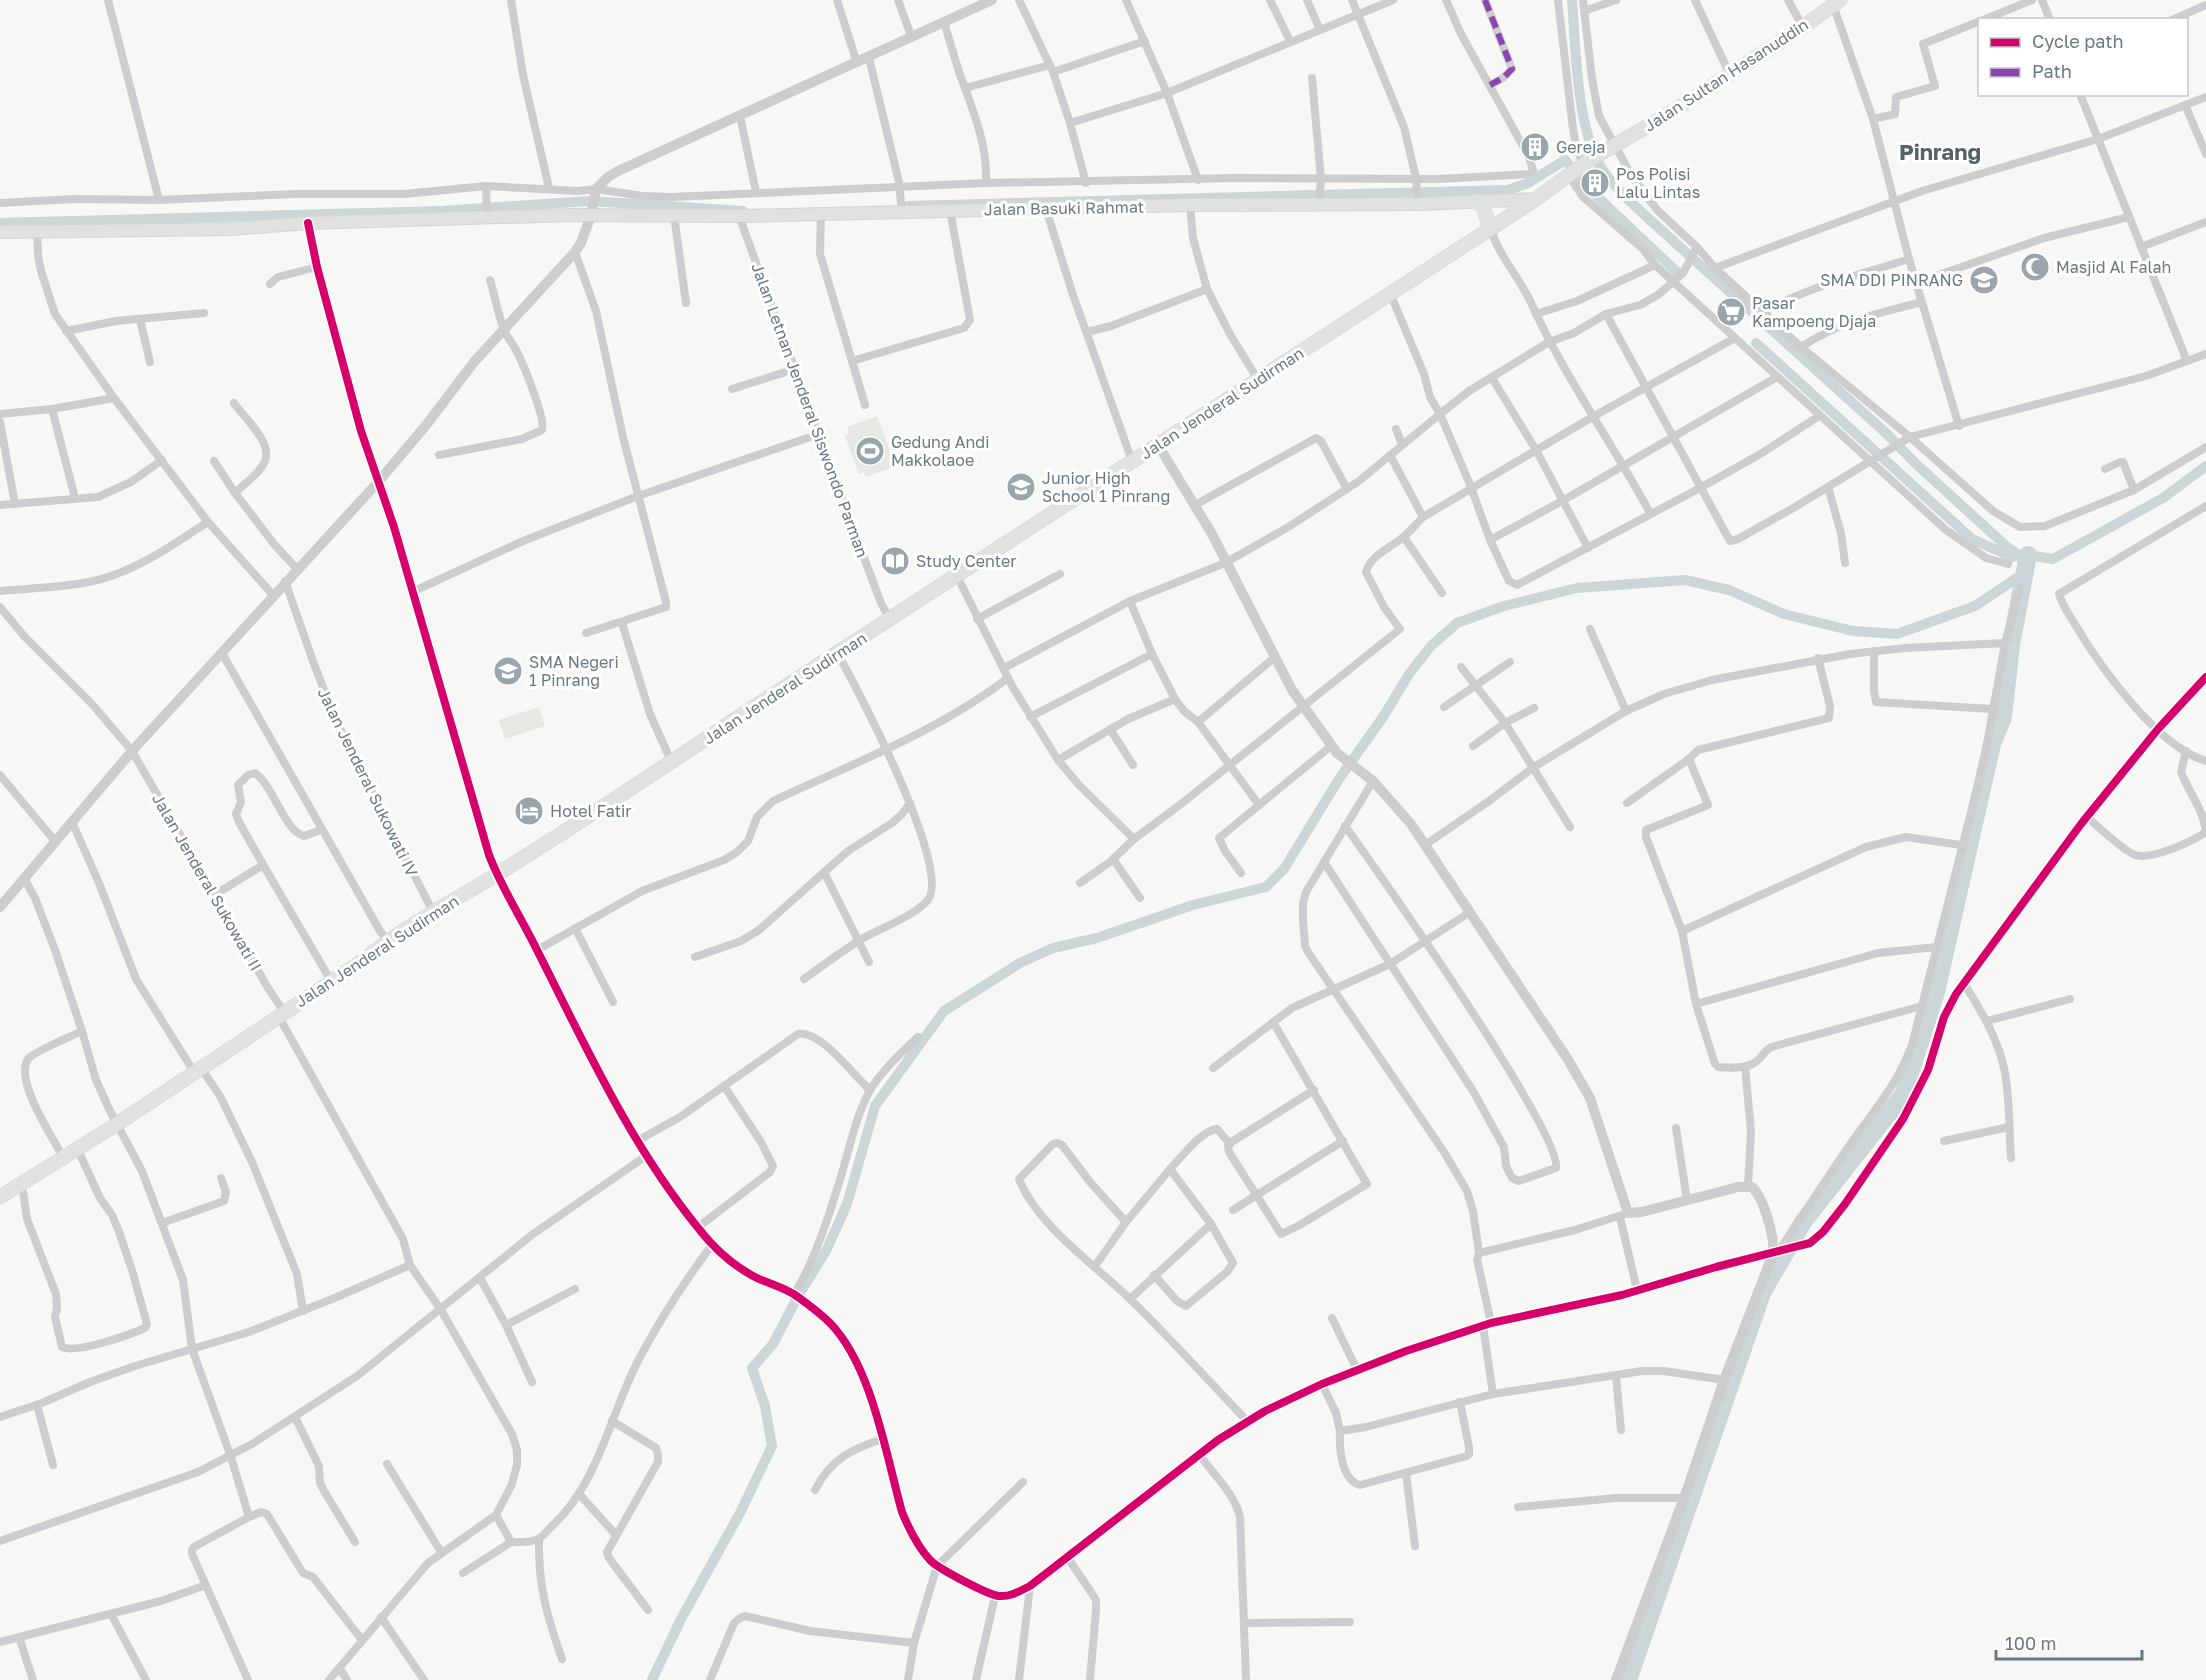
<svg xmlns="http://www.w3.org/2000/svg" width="2206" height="1680" font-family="'Golos Text',sans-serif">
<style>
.green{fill:#e6e9e3}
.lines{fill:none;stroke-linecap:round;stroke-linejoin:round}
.canal{stroke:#ccd5d7;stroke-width:10}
.river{stroke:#ccd5d7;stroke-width:18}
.secondary-casing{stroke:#d4d5d6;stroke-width:14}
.trunk-casing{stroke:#d4d5d5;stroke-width:15}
.minor{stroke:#cccdce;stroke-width:8}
.tertiary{stroke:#cccdce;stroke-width:10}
.secondary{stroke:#e0e1e1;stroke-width:12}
.trunk{stroke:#e0e1e1;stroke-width:14}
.quiet{stroke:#8e44ad;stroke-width:6;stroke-dasharray:12 6;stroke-linecap:butt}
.cycleway-casing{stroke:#fff;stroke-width:11}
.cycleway{stroke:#d6006c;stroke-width:8}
.labels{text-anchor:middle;stroke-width:6;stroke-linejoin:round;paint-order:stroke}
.street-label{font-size:16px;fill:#687985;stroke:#fff}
.poi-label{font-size:16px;fill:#687985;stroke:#fff;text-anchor:start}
.district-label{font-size:22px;font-weight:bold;fill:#55626b;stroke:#fff}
</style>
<rect width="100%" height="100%" fill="#f7f7f6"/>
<g class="green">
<path d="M877,416l19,50 -30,11 -2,-5 -5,2 -14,-38 4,-2 -2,-7z"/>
<path d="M539,707l6,19 -40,13 -6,-19z"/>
</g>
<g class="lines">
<g class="canal">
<path d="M1572,0c4,50 4,120 27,164 12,21 33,39 50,55l238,215 28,29 91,83 13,9h9"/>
<path d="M908,206l600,-16 20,-7 37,-23 23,28 91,86"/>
<path d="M0,223l442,-12 147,-10 154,10"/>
<path d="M1756,343l216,196 40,18 4,-1"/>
<path d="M652,1680l29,-61 59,-106 32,-67 -7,-40 -13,-38 21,-24 24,-46 30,-49 20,-45 28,-98 69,-95 76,-48 33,-15 44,-10 96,-33 73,-18 18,-18 55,-90 44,-62 26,-43 22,-28 26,-23 47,-17 73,-18 108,-8 44,10 55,24 69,17 44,3 78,-28 45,-30 8,-21 25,4 110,-61 43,-32"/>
</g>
<path class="river" d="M1628,1680l134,-387 41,-71 100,-127 33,-103 56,-248 11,-27 8,-72 17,-90"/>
<g class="secondary-casing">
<path id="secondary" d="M0,232l230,-3 78,-6 263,-8 168,1 451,-11 228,-1 118,-5"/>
</g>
<g class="trunk-casing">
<g id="trunk">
<path d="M1475,201l8,6 7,20"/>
<path d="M0,1197l117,-73 247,-164c41,-35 89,-58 135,-87 80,-50 159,-102 238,-155l799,-519 55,-40 74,-43 138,-89 37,-27"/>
</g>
</g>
<g class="minor">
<path d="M108,0l51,200"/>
<path d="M511,0l12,75 26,113"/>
<path d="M837,0l20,63"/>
<path d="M898,0l14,38"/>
<path d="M1019,0l34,72 17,51 16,60"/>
<path d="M1126,0l41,93 31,87"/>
<path d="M1270,0l20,41"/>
<path d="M1307,0l13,30"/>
<path d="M1352,0l52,127 12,51 2,26"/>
<path d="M1485,0l27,69 -9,9 -13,7"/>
<path d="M1558,0l15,129 3,17 7,19"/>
<path d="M1583,0l9,79 7,37 32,59 26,35 40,37 18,21 86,79 109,90 83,74 27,16 25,-1 89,-36 72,-43"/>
<path d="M1695,0l35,75"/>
<path d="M1788,0l15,27"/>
<path d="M2042,0l8,20"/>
<path d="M1833,5l40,114 36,140 50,167"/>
<path d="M1584,11l32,-11"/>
<path d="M1983,20l49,-20"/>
<path d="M2172,20l34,-15"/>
<path d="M944,22c6,19 11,39 18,58 12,33 26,67 24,103"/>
<path d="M869,58l30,124 3,31"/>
<path d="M1053,72l92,-31"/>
<path d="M1312,78l9,101 -2,26"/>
<path d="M965,88l85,-23"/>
<path d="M2080,94l107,267"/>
<path d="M2185,105l21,49"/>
<path d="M740,116l16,76"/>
<path d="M1873,119l22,-5 1,-17 39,-11 -12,-42 57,-23"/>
<path d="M1070,123l97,-30 226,-93"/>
<path d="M1569,176l14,21 60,52 12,16 291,265 40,28 22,6"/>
<path d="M486,186l1,31"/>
<path d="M0,203l74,-4 85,1 137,-6h108l82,-8 92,5 18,-2 47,7 29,1 314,-14 249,-5 204,1 90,-5 4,-4 -5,-15 -67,-121 -15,-34"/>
<path d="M1046,209l26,83 60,169"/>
<path d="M674,215l12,88"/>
<path d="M821,215l-1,39 32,107"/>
<path d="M739,216l111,304 31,83 9,17"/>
<path d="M1490,227c9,30 31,52 43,80 33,72 80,137 117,206"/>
<path d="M37,231l1,24 3,16 14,43 59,84 94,124 65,73"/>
<path d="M1697,247l-14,26 -25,22 -18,10 -34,9 -32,19 -25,9 -80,49 -29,23 31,73 19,53 19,41 8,4 183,-97 62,-35 57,-37"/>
<path d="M2141,247l65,-25"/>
<path d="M575,252l21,59 27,126 43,165v5l-80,26"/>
<path d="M1715,268l207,-77 176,-52 108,-42"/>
<path d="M1916,283l128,-45 85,-21"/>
<path d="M270,284l8,-7 39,-10"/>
<path d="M1207,289l23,45 28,46"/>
<path d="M1764,312c45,-26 96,-37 145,-53"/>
<path d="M1536,314l41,-13 78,-36"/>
<path d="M1606,314l124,227 8,-2 57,-32 115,-70 236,-61 60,-22"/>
<path d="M140,319l10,43"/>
<path d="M66,331l50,-10 88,-8"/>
<path d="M1087,332l24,-6 96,-37 -14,-51 -3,-33"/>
<path d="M1801,347c37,-25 78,-34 121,-45"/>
<path d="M1492,378l44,72 52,98"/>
<path d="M732,389l63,-20"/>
<path d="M234,403c10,15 41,41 30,60 -5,11 -20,21 -29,30l39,51 23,25"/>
<path d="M865,405l-13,-44 112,-33 6,-8 -20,-110"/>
<path d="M52,409l23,89"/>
<path d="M0,414l52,-5 62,-11"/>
<path d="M0,422l15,82"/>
<path d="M1396,429l6,15"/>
<path d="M439,455l83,-16 20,-9c4,-11 -19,-67 -26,-80 -3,-6 -9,-13 -12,-20 -6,-15 -9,-34 -14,-50"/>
<path d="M1390,455l33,62"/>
<path d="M214,461l21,32"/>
<path d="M2105,469l15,-7h3l11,28"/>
<path d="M1828,487l13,46 4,30"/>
<path d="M0,505l98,-8 33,-15 31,-22"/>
<path d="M1195,505l121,-67 5,3 26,48"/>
<path d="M2206,506l-147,88c3,11 11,22 17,32 25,42 82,121 130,135"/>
<path d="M1404,537l38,56"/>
<path d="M1490,540l72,-39 215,-124"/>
<path d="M957,576l55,110 46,74 21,25 55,54 47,-35 219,-175 -16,-22 -18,-35c4,-16 24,-24 36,-34 8,-6 14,-14 21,-21l171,-101 141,-78"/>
<path d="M285,581l29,83 22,57 97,191"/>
<path d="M0,591c39,-4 83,-3 119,-18 32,-12 60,-33 89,-51"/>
<path d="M412,592l111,-51 115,-45 181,-62"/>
<path d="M1130,601l22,53 23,45 9,12 14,11 61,83"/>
<path d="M0,607l25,30 67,67 40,47 136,237 16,24"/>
<path d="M977,619l83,-45"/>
<path d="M622,623l28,91 22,49"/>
<path d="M1590,629l36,82"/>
<path d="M2005,643l15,-55"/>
<path d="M1874,651v40l2,11 116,7"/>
<path d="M222,653l158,278 7,9"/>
<path d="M1461,667l44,56 65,104"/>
<path d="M1004,668l126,-67 95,-38 65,-37 69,-45 81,-67 -10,-17 -6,-23 -34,-81"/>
<path d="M1444,707l66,-45"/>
<path d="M1030,717l122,-63"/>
<path d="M1198,722l77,-65"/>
<path d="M1110,729l23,36"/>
<path d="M1473,746l32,-23 29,-15"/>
<path d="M1689,759l19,46 -62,25v7l36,94 14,73 19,60 3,3c12,1 30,2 39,-6 6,-5 7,-10 14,-14l151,-41"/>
<path d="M1058,760l70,-41 47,-20"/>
<path d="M0,775l55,66"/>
<path d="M1373,781l-67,111 -3,11v18l2,25 3,6 136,200 23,39 6,20 6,42 -2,6 14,64"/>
<path d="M1627,803l62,-44 9,-9 131,-32 1,-12 -12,-48"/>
<path d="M2087,817c10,9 37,34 48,38 17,5 56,-13 71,-23 -3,-24 -17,-39 -25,-60l5,-21"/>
<path d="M72,822l27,61 37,96 58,93"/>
<path d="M321,830l-17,6c-20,-5 -30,-50 -49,-63l-7,2 -10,10 3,17 -5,12 2,6c30,55 62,107 93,161"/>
<path d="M1425,845l64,-44 45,-34 92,-56 38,-17 48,-14 138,-26 55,-6 100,-5 -21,118 -72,284c-15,39 -32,58 -56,91 -27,38 -52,78 -78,116"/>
<path d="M1113,859l27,39"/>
<path d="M1324,862l149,229 31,56 2,19 6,12 7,3 37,-13c8,-32 -181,-301 -211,-342"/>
<path d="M824,872l45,90"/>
<path d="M1241,873l-16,-22 -6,-13 112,-92"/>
<path d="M24,878l11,20 20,52 27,81 14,49 14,31 32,60 41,109 9,69 39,108 18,60 -55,30 -2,3v4l56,126"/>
<path d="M1080,883l30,-21 24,-23"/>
<path d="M216,894l47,-29"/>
<path d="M575,928l38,74"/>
<path d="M1682,931l184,-84 40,-10 55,8"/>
<path d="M537,950l105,-59 82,-31 13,-8 11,-11 9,-24 16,-16c81,-38 164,-69 235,-123"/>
<path d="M695,957l46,-16 18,-11 89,-79 44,-28 10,-9 8,-11"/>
<path d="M804,979c18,-13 37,-27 56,-39 20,-12 51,-22 67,-39 28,-28 -71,-214 -89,-247"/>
<path d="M1964,983c17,28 35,57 41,90 5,27 4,57 6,85"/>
<path d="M1696,1004l182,-51 58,-6"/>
<path d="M279,1017l124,222 7,26 31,45 71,124 5,16v15l-5,19 -16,31 -68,48 -99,117"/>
<path d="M1987,1021l83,-22"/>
<path d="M1273,1022l94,162 -69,42 -17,8 -52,-82 -1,-6 5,-5 81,-51"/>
<path d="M1745,1066l6,65 -3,55"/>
<path d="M201,1068l19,28 32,66 45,112 6,37"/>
<path d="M1213,1068l79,-60 98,-44 80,-52"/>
<path d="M1676,1128l11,72"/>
<path d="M637,1141l43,-24 118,-83c23,-4 55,41 72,56"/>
<path d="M1944,1141l65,-14"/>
<path d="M63,1157c-11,-21 -49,-77 -35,-98 5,-7 44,-23 54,-28"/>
<path d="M22,1184l5,35 29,75 1,14 -2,9 7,30c14,7 67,-12 83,-19l2,-4 -15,-54 -14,-41 -6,-14 -12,-17 -23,-50"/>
<path d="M1233,1210l110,-69"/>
<path d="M1620,1217l17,73"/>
<path d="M1126,1222l-36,-40 -28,-37 -4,-2 -5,1 -34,35c18,46 75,85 111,120 40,39 78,81 117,122"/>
<path d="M162,1223l62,-22 2,-9 -5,-14"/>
<path d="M697,1228l73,-56 3,-6 -12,-24 -37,-56"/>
<path d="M1479,1253l96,-23 53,-17"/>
<path d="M1095,1266l31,-44 44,-53"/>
<path d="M1154,1275l23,26 9,5 41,-34 6,-9 -22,-39"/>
<path d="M480,1278l26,47 26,57"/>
<path d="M794,1294c21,-32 39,-90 50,-128 7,-25 13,-51 25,-74 12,-21 32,-39 49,-55"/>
<path d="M1130,1299l81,-75 -41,-55c13,-13 29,-37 47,-40l13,15"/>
<path d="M1332,1318l25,52"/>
<path d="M506,1325l69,-36"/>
<path d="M1483,1326l10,68"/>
<path d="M1616,1376l5,54"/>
<path d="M1322,1384l14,29 4,18 26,-4 127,-33 149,-23h22l60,9"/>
<path d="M37,1405l16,60"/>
<path d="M0,1417l42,-14 48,-21 45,-16 114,-34 88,-35 73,-32"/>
<path d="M295,1417l24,49 1,17 4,8 31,51"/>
<path d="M612,1421l44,27 2,6v8l-51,90 2,6 39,52"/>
<path d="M1340,1431c-1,16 1,49 20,54l107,-29 2,-2v-7l-9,-45"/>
<path d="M1199,1454c13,19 36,40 41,63l6,163"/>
<path d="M387,1464l54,88"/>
<path d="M1406,1473l9,73"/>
<path d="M815,1490c16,-31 35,-40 67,-51"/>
<path d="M580,1495l36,40"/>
<path d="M1518,1507l98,-9h67"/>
<path d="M496,1515l15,27c8,0 19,1 27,-3 5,-2 9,-8 13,-12 48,-44 58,-110 87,-166 21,-40 46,-79 74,-116"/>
<path d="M249,1517l12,-5 6,2 36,59 10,4 49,63"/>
<path d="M539,1539c-1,47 8,77 23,120"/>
<path d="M0,1541l198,-69 54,-28 105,-68 176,-142 113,-78"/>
<path d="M1068,1558l23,34 5,8v10l-6,70"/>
<path d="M463,1573l48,-31"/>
<path d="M111,1614l35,66"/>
<path d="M381,1617l43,63"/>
<path d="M1245,1623l105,-1"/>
<path d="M19,1637l14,43"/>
<path d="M0,1642l161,-41 45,-16"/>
<path d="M340,1669l7,11"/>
<path d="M710,1680l24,-57 6,-5 5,-2 65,15 104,12"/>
<path d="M908,1680l6,-37 23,-77 86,-84"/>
<path d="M976,1680l19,-84"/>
<path d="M1019,1680l11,-94"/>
</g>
<g class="tertiary">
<path d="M308,223l9,44 44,164 33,96 95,328c13,34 33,64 49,97 48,95 93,194 161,277 14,18 34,36 54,47 15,8 32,11 45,21 11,8 23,17 32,26 42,43 56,132 72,189 7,17 15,34 28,48 7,8 58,35 69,36 11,1 21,-5 31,-10l188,-146 47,-29 57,-27 84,-33 85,-28 131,-28 94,-28 94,-24 13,-11 22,-28 58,-85 25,-49 16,-53 12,-23 125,-170 77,-95 48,-52"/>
<path d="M1158,445l54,89 80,156 45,63 36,28 38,43 156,234 23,40 38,115 14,-1 96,-25h14c12,11 23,51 21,67l-49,126 -36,107 -72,193"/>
<path d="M0,907l132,-156 247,-270 48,-57 47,-62 101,-110 6,-9 10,-28 5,-26 12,-12 10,-6 374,-171"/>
</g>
<use href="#secondary" class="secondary"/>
<use href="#trunk" class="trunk"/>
<path class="quiet" d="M1485,0l27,69 -9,9 -13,7"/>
<g class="cycleway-casing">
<path id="cycleway" d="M308,223l9,44 44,164 33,96 95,328c13,34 33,64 49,97 48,95 93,194 161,277 14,18 34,36 54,47 15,8 32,11 45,21 11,8 23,17 32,26 42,43 56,132 72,189 7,17 15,34 28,48 7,8 58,35 69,36 11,1 21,-5 31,-10l188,-146 47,-29 57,-27 84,-33 85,-28 131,-28 94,-28 94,-24 13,-11 22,-28 58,-85 25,-49 16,-53 12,-23 125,-170 77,-95 48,-52"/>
</g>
<use href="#cycleway" class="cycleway"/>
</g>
<defs>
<g id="building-disc" transform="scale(1.5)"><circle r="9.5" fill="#9aa5ad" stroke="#fff"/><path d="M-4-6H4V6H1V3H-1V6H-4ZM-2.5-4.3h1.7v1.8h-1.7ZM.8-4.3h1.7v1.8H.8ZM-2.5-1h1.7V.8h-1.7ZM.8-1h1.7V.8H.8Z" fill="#fff"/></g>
<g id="mosque-disc" transform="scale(1.5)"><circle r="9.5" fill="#9aa5ad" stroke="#fff"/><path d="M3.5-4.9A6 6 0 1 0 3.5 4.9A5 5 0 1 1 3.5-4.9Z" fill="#fff"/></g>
<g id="school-disc" transform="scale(1.5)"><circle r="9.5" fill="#9aa5ad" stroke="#fff"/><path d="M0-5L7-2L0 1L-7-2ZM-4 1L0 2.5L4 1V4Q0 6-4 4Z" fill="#fff"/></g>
<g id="supermarket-disc" transform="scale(1.5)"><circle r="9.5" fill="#9aa5ad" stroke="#fff"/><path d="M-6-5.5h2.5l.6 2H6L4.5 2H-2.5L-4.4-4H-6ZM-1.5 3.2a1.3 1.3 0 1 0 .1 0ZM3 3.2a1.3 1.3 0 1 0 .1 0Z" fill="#fff"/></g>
<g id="stadium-disc" transform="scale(1.5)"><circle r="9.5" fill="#9aa5ad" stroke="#fff"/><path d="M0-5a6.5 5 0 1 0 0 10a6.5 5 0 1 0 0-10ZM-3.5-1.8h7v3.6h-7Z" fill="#fff"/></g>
<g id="library-disc" transform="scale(1.5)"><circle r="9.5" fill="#9aa5ad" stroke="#fff"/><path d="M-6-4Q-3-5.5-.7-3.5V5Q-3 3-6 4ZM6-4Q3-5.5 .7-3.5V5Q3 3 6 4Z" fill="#fff"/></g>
<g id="hotel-disc" transform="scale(1.5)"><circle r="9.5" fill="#9aa5ad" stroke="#fff"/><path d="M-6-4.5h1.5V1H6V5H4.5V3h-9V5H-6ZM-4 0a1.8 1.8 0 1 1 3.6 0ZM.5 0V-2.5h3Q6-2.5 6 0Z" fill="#fff"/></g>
</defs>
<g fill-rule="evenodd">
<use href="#building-disc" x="1535" y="147"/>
<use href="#building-disc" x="1595" y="183"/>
<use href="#mosque-disc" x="2035" y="267"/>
<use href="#school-disc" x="1984" y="280"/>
<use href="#supermarket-disc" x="1731" y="312"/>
<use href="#stadium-disc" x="870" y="451"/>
<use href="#school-disc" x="1021" y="487"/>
<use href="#library-disc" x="895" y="561"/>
<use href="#school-disc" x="508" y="671"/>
<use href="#hotel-disc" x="529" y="811"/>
</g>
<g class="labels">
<g class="street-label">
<text transform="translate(1726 75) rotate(-33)" y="6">Jalan Sultan Hasanuddin</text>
<text transform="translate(1064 208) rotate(-1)" y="6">Jalan Basuki Rahmat</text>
<text transform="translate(1222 403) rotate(-33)" y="6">Jalan Jenderal Sudirman</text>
<text transform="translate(810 410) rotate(70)" y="6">Jalan Letnan Jenderal Siswondo Parman</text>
<text transform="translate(785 688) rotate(-33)" y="6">Jalan Jenderal Sudirman</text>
<text transform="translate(368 782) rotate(64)" y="6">Jalan Jenderal Sukowati IV</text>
<text transform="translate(207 882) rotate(60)" y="6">Jalan Jenderal Sukowati II</text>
<text transform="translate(377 951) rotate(-33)" y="6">Jalan Jenderal Sudirman</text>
</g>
<g class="poi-label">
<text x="1556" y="153">Gereja</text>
<text x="1616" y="180">Pos Polisi<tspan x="1616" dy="18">Lalu Lintas</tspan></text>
<text x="2056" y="273">Masjid Al Falah</text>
<text x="1963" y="286" text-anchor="end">SMA DDI PINRANG</text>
<text x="1752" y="309">Pasar<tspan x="1752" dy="18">Kampoeng Djaja</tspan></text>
<text x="891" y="448">Gedung Andi<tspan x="891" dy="18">Makkolaoe</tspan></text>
<text x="1042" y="484">Junior High<tspan x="1042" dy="18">School 1 Pinrang</tspan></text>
<text x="916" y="567">Study Center</text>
<text x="529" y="668">SMA Negeri<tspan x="529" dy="18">1 Pinrang</tspan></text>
<text x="550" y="817">Hotel Fatir</text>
</g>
<g class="district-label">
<text x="1940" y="160">Pinrang</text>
</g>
</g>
<rect x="1978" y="18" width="210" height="78" fill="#ffffff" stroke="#c3c9ce" stroke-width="1.5"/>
<rect x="1990" y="38" width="30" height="9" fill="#d6006c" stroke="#c3c9ce" stroke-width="1.5"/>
<text x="2032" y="48" font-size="18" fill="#687985">Cycle path</text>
<rect x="1990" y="68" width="30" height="9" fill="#8e44ad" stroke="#c3c9ce" stroke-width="1.5"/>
<text x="2032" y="78" font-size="18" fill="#687985">Path</text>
<path d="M1996 1650v9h146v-9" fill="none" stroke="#687985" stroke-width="3"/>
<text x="2005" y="1650" font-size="18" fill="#687985" stroke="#ffffff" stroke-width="4.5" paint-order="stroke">100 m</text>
</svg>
